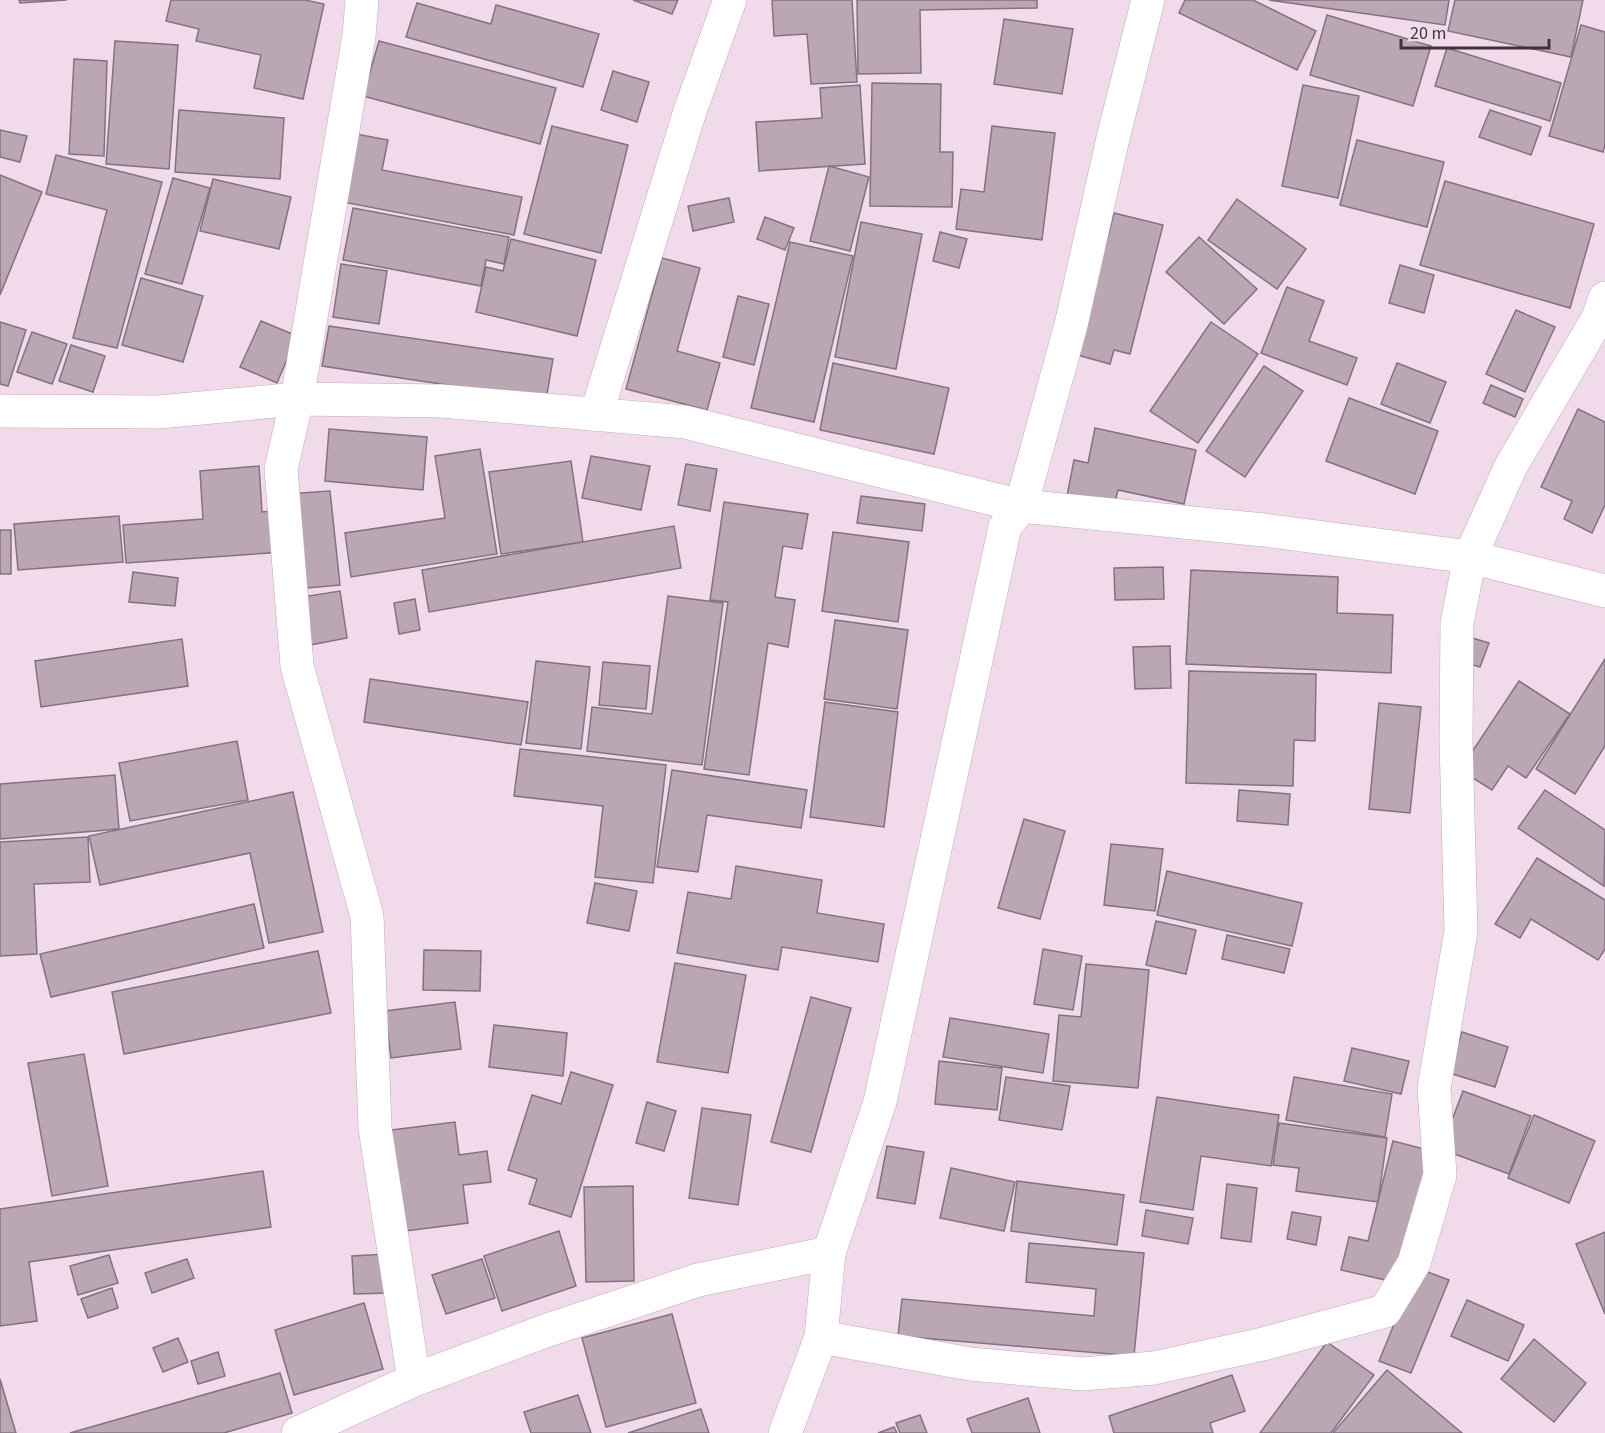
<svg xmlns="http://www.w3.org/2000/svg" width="1605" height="1433" font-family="'Source Sans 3',sans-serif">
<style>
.building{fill:#bba6b4;stroke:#85717f;stroke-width:1.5}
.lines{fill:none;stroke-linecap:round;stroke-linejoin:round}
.minor-casing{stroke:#c0abb9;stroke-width:34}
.minor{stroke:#fff;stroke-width:33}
</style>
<rect width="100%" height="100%" fill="#f1dbea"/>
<g class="building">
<path d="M19,0h48l-47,3z"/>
<path d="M171,0h134l19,4 -21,95 -49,-11 7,-33 -65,-14 3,-12 -33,-8z"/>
<path d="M633,0h45l-6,14z"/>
<path d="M772,0h80l5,82 -46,2 -4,-50 -33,2z"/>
<path d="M857,0h180v8l-117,2 1,63 -63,1z"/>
<path d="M1185,0h68l63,31 -19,39 -118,-57z"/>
<path d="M1269,0h180l-4,25z"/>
<path d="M1455,0h128l-12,57 -123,-26z"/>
<path d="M417,3l74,21 5,-19 103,29 -16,53 -177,-50z"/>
<path d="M1327,15l104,31 -18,60 -103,-31z"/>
<path d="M1004,19l69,10 -11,65 -68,-10z"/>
<path d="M1581,25l24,7v113l-2,7 -54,-16z"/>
<path d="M115,41l63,4 -9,124 -63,-5z"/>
<path d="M379,41l177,47 -16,56 -177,-48z"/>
<path d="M1447,48l114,35 -11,38 -115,-35z"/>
<path d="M74,59l33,2 -3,95 -35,-2z"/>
<path d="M613,71l36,11 -12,40 -36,-12z"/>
<path d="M872,83l69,1 -1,68h13l-1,55 -82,-1z"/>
<path d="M860,85l5,79 -106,7 -3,-49 66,-4 -2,-30z"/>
<path d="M1303,85l56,11 -21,102 -56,-12z"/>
<path d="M179,110l105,8 -4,61 -105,-7z"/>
<path d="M1490,110l51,17 -10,28 -52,-18z"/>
<path d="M552,126l76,19 -27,108 -77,-19z"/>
<path d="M992,126l63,7 -13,107 -86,-11 5,-40 23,3z"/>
<path d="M0,130l27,6 -7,26 -20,-5z"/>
<path d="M351,133l37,7 -6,30 140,27 -8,38 -176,-34z"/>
<path d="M1357,140l87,22 -17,65 -87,-22z"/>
<path d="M56,155l106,27 -45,166 -44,-10 34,-128 -61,-16z"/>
<path d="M829,166l40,11 -19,74 -40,-10z"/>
<path d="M0,175l42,17 -42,103z"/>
<path d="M173,178l37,10 -28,96 -37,-10z"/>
<path d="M213,179l78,18 -12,52 -79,-18z"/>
<path d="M1445,181l149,43 -24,84 -150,-43z"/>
<path d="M729,198l5,24 -41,9 -5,-25z"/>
<path d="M1237,199l69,50 -29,40 -69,-49z"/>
<path d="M353,208l156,29 -5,27 -18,-4 -5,26 -138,-26z"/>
<path d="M1114,213l49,12 -33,129 -16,-4 -4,14 -33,-9z"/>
<path d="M765,217l29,11 -9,22 -28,-11z"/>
<path d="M861,222l61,12 -26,135 -61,-12z"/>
<path d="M940,232l27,7 -8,29 -26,-7z"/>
<path d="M1199,237l58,52 -33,35 -58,-52z"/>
<path d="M511,239l85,21 -19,76 -101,-24 10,-45 17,4z"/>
<path d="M790,242l63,14 -39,166 -63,-14z"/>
<path d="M662,258l38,10 -23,83 43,12 -13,47 -81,-21z"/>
<path d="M341,264l46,7 -8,53 -46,-7z"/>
<path d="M1400,265l34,10 -10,38 -35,-10z"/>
<path d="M141,278l62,18 -20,66 -61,-17z"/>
<path d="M1287,287l37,14 -15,40 48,17 -10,27 -86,-32z"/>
<path d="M738,296l31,8 -15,61 -31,-8z"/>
<path d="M1516,310l39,17 -30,65 -39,-18z"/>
<path d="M261,321l36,15 -20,47 -37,-16z"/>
<path d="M0,322l26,8 -18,56 -8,-2z"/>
<path d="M1211,322l47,32 -60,89 -48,-32z"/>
<path d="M329,326l224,33 -7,41 -224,-34z"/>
<path d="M32,332l35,12 -15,40 -35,-12z"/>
<path d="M71,345l34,11 -12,36 -34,-11z"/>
<path d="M833,363l116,25 -15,66 -114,-24z"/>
<path d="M1397,363l49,19 -16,41 -49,-19z"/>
<path d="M1264,366l39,25 -58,86 -39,-26z"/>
<path d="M1491,385l32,14 -8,18 -32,-14z"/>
<path d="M1349,398l89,33 -23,63 -89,-33z"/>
<path d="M1578,409l27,13v83l-13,28 -28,-14 8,-18 -31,-14z"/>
<path d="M1095,428l101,22 -12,54 -66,-14 -4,16 -47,-10 7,-36 14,3z"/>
<path d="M329,429l98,8 -4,53 -98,-9z"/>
<path d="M480,449l17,105 -146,23 -6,-44 100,-15 -10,-62z"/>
<path d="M591,456l59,10 -9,44 -59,-12z"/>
<path d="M571,461l12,81 -82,12 -12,-82z"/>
<path d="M686,464l31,5 -7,42 -32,-6z"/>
<path d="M259,466l3,46 19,-2 3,42 -158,11 -3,-38 80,-6 -3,-48z"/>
<path d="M330,491l10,94 -44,4 -10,-95z"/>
<path d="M861,496l64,8 -3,27 -65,-8z"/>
<path d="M724,502l84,12 -6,35 -19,-3 -8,51 20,3 -7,47 -20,-4 -19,132 -45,-6 24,-167 -18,-2z"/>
<path d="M119,516l4,46 -105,8 -4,-46z"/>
<path d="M674,526l7,42 -252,44 -7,-42z"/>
<rect x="0" y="530" width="11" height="44"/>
<path d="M833,532l76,10 -11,80 -76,-11z"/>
<path d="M1163,567l1,32 -49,1 -1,-32z"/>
<path d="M1191,570l147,7 -1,36 56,2 -2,58 -205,-9z"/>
<path d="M133,572l45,6 -3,28 -46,-4z"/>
<path d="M340,591l7,47 -37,7 -8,-48z"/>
<path d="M668,596l55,7 -21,162 -115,-14 5,-44 60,7z"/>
<path d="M415,599l5,31 -21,4 -5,-31z"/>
<path d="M835,620l73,10 -11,79 -73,-10z"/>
<path d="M1466,636l23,7 -9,24 -22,-7z"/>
<path d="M182,639l6,47 -147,21 -6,-46z"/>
<path d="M1170,646l1,42 -36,1 -2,-42z"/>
<path d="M1605,659v87l-30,48 -39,-25z"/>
<path d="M536,661l54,6 -9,82 -55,-6z"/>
<path d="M603,662l47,4 -4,43 -47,-4z"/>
<path d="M1189,671l127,3 -1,67 -21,-1 -1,46 -107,-3z"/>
<path d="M370,679l158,23 -7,43 -157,-23z"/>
<path d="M1519,681l51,33 -44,64 -18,-12 -16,24 -32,-20z"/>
<path d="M825,702l73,10 -14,115 -74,-10z"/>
<path d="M1379,703l42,4 -11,106 -41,-4z"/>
<path d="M237,741l11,59 -118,21 -11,-58z"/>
<path d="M520,749l146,16 -13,118 -58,-6 8,-71 -89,-10z"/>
<path d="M672,770l135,20 -6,38 -94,-13 -9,57 -41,-5z"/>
<path d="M115,775l4,54 -119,10v-55z"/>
<path d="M1239,790l51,4 -2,31 -51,-4z"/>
<path d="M1545,790l60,40 -1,56 -86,-58z"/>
<path d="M293,792l30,140 -54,11 -19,-90 -150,32 -11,-49z"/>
<path d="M1024,819l41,12 -25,88 -42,-11z"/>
<path d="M88,837l2,45 -56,2 3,70 -37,2v-114z"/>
<path d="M1111,844l52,5 -8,62 -51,-6z"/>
<path d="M1537,858l68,42v49l-7,11 -67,-41 -11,19 -25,-14z"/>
<path d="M736,866l86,14 -5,33 67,11 -6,38 -96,-15 -4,23 -101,-17 11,-61 43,7z"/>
<path d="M1167,871l135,32 -10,43 -135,-31z"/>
<path d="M595,883l42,8 -8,40 -42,-8z"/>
<path d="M254,904l10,44 -213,49 -11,-43z"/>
<path d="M1156,921l40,9 -10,44 -40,-9z"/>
<path d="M1227,935l63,14 -6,24 -62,-14z"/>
<path d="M1043,949l39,7 -9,54 -39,-6z"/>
<path d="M424,950l57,1 -1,40 -57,-1z"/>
<path d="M318,951l13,62 -207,41 -12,-62z"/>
<path d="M675,963l71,12 -18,98 -71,-11z"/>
<path d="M1086,964l63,6 -11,118 -85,-7 6,-66 22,2z"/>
<path d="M811,997l40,11 -40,144 -40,-10z"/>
<path d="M455,1002l6,47 -70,9 -6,-47z"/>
<path d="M950,1018l99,16 -6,39 -100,-16z"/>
<path d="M494,1025l73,8 -4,43 -74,-9z"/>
<path d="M1462,1032l46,15 -13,40 -46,-14z"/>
<path d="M1352,1048l57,13 -8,33 -57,-13z"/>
<path d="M84,1054l24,132 -56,10 -24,-133z"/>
<path d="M939,1061l63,7 -5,42 -62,-6z"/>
<path d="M571,1072l42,13 -42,132 -42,-13 8,-25 -29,-9 24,-75 29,9z"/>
<path d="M1006,1077l64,9 -8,44 -63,-10z"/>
<path d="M1294,1077l98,17 -7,43 -99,-17z"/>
<path d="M1463,1091l68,25 -22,58 -68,-25z"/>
<path d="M1157,1097l122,18 -8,51 -70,-10 -8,54 -53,-8z"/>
<path d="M647,1102l29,9 -12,40 -28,-8z"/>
<path d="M702,1108l49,7 -13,90 -49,-7z"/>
<path d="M1534,1115l61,26 -26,62 -61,-25z"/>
<path d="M455,1122l4,33 28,-4 4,31 -28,3 5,38 -70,9 -14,-101z"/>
<path d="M1279,1123l108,15 -9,64 -82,-11 3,-23 -26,-3z"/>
<path d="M1393,1141l39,10 -33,132 -58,-13 8,-33 19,4z"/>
<path d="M887,1146l37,6 -9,52 -38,-6z"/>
<path d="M951,1168l64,14 -11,49 -64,-13z"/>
<path d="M263,1171l8,56 -242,35 8,59 -37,5v-117z"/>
<path d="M1017,1181l107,14 -7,50 -106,-14z"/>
<path d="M1227,1184l30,4 -6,54 -30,-4z"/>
<path d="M633,1186l1,95 -48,1 -2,-95z"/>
<path d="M1146,1210l47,8 -5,26 -46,-8z"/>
<path d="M1292,1212l29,5 -5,28 -29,-6z"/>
<path d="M559,1231l17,55 -74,25 -18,-55z"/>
<path d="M1605,1232v82l-29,-70z"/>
<path d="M1029,1243l115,10 -10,103 -236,-20 4,-37 192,17 2,-27 -70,-7z"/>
<path d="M387,1254l2,39 -35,1 -2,-38z"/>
<path d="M109,1255l9,28 -40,12 -8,-29z"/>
<path d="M187,1259l7,19 -42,15 -7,-20z"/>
<path d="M482,1259l13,39 -49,16 -14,-39z"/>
<path d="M1417,1268l32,12 -38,93 -32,-12z"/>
<path d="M112,1288l6,20 -30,10 -7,-19z"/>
<path d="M1467,1300l57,25 -16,36 -57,-25z"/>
<path d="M364,1303l19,66 -89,26 -19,-65z"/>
<path d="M672,1314l24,89 -90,24 -24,-89z"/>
<path d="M178,1338l10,24 -25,10 -10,-24z"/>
<path d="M1534,1339l52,44 -32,39 -53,-43z"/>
<path d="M1327,1342l47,33 -43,58h-71z"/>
<path d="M218,1352l7,24 -27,8 -7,-23z"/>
<path d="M1387,1370l75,63h-129z"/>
<path d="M280,1373l12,40 -68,20h-154z"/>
<path d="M1232,1375l13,36 -35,12 3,10h-99l-5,-17z"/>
<path d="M0,1379l16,54h-16z"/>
<path d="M578,1395l13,38h-60l-7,-21z"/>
<path d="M1028,1398l12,35h-68l-5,-14z"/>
<path d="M701,1409l8,24h-81z"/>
<path d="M920,1415l7,18h-27l-4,-10z"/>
<path d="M894,1427l3,6h-19z"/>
</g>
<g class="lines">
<g class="minor-casing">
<g id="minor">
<path d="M362,0l-3,36 -62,363 -16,70 16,197 70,250 8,212 39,252"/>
<path d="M0,411l159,1 138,-13 144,2 244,21 336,84 243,24 206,27 135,34"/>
<path d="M596,415l94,-304 40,-111"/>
<path d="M821,1337l149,27 113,10 71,-6 109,-24 122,-33 29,-48 26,-88 -6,-87 27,-157 -5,-191 1,-117 13,-66 41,-91 87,-148 7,-20"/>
<path d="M298,1433l116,-53 131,-49 153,-51 131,-27"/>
<path d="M785,1433l36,-96 8,-84 51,-151 125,-575 16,-21 50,-181 42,-187 35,-138"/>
</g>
</g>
<use href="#minor" class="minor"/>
</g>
<path d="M1401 39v9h148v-9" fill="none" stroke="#3c3339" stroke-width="3"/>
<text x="1410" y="39" font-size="18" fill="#3c3339" stroke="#f1dbea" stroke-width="4.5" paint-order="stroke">20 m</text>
</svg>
